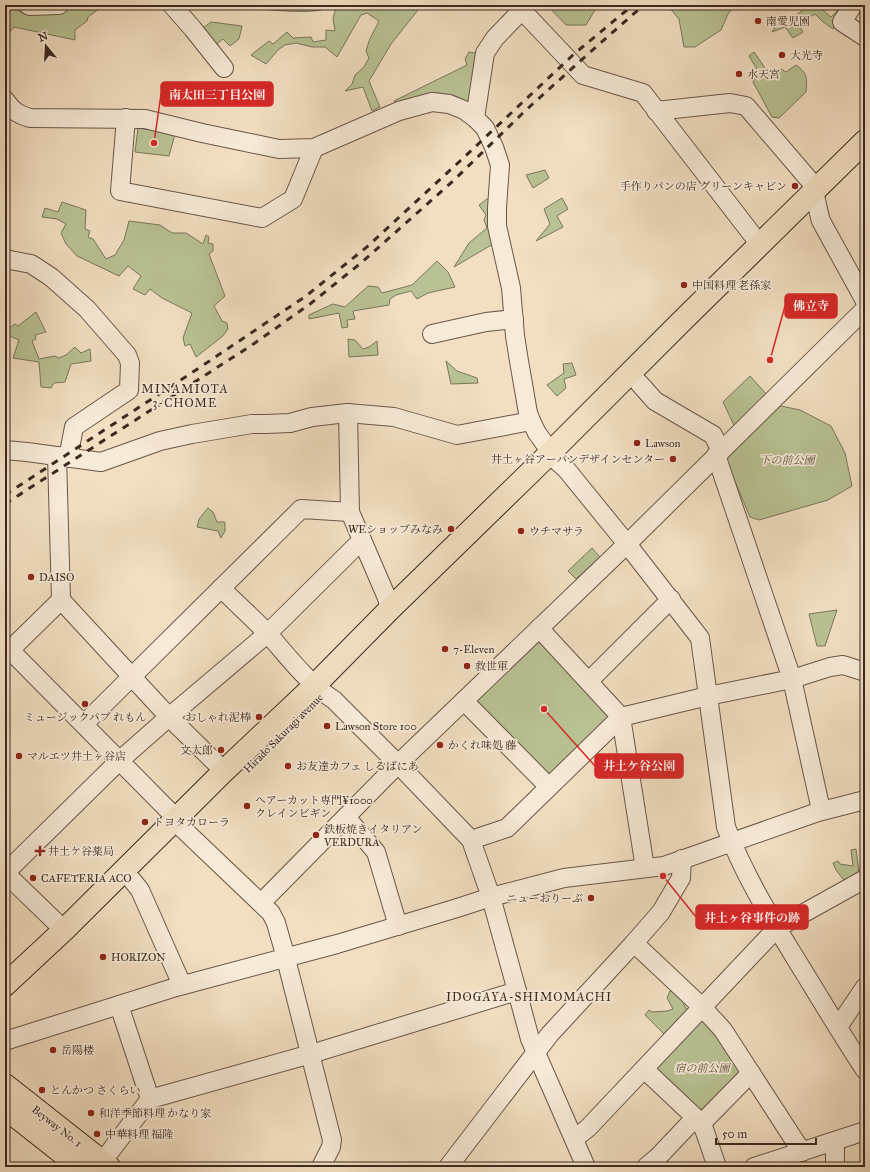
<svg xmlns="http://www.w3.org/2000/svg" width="870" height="1172" font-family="'IM FELL Great Primer','Noto Serif JP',serif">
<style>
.green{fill:#b9c294;stroke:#7a765a}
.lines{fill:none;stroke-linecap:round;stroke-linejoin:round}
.minor-casing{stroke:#695648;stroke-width:20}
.major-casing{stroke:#3b2920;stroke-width:24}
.minor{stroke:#f7ead7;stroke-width:18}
.major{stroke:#f2dfc2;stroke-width:22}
.rail{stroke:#3b2920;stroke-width:3;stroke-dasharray:7 7;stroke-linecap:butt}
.poi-dot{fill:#8f2418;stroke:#f7ead7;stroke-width:1.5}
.labels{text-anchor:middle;stroke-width:3.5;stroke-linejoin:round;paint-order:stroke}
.poi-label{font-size:11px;fill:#3b2920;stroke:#f7ead7;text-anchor:start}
.park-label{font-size:11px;font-style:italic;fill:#5a4f3d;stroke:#f7ead7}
.street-label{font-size:11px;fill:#3b2920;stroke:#f7ead7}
.neighbourhood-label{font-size:12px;letter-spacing:1px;fill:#3b2920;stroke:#f7ead7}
.leader{fill:none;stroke:#d62828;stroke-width:1.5}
.callout-dot{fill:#d62828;stroke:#f7ead7;stroke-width:1.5}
.callout{fill:#d62828;stroke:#d62828;stroke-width:1.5}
.callout-label{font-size:12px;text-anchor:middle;font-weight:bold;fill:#fff}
</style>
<rect width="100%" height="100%" fill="#f2dfc2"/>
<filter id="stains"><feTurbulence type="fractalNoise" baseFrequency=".005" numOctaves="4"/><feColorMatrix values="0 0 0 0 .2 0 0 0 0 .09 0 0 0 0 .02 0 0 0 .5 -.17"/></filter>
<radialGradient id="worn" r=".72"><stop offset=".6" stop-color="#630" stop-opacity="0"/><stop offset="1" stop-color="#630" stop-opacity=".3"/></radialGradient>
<g class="green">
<path d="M76,5h28l-16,12 -1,4 -12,9v10l-61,-13 -9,10v-29l3,-1 17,6 33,-1z"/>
<path d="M229,5h99l-1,3c-14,8 -80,0 -98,-3z"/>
<path d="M340,5h82l-31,39 -22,37 11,26 -8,4 -9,-24 -18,4 7,-7 3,-9 9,-8 5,-9 -3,-7 3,-10 10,-20 -12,-8 -6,2 -24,42 -12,-10h-13l-16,-4 -11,2 -7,5 -12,14 -15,-9 18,-14 4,3 14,-12 6,6 18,-1 2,5 13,-2v-10l9,1 -2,-13 3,-10z"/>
<path d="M547,5h51l-12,20h-20z"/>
<path d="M667,5h68l-7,9 -7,16 -26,17h-11l-5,-28z"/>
<path d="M806,5h13l-1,1 13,11 12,-12 2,5 -12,19 -11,-8 -7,-7 -17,10 5,8 -10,6 -8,-11 -13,5 5,-8h5l26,-17z"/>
<path d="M211,22l31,4 -3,13 -9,7 -7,-7 -10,8 -14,-16z"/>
<path d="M469,52l12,2 -8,52 -17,-10 -18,-3 -42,10 -2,-2 73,-36 -2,-6z"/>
<path d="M754,52l15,22 12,-5 5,3 10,-7c12,9 11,13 10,27l-27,26 -7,-1 -19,-35 5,-11 -9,-15z"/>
<path d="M138,128l37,6 -6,22 -34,-4z"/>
<path d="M545,170l4,8 -16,10 -7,-13z"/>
<path d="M491,196l2,48 -39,23 15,-24 18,-15 -3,-8 2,-5 -7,-10z"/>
<path d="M562,198l6,11 -11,7 6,11 -27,14 14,-17 -6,-15z"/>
<path d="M62,202l24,8 -1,19 5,2 -2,6 5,2 13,20 9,-4 9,-15 5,-19 31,4 12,8h14l17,11 3,-9 3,2 -1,6 5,1v7l-4,3 16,42 -11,10 8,15 5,2 1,6 -5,7 -27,21 -6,-13 -5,2 -2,-8 9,-25 -30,-15 -12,-9 -5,6 -12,-6 8,-13 -13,-10 -9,10 -42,-20 -11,-12 -5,-11 5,-9 -9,-5 -15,-2 3,-9 13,4z"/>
<path d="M437,261l11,11 7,15 -27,6 -11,6 -6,-8 -15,4 -6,4 -1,6 -36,6 2,8 -8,1 1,7 -6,1 -3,-15 -30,6v-4l24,-11 12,3 23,-21 10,1 4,6 30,-8z"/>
<path d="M36,312l10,20 -11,3 1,4 -4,2 7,18 16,-3 4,2 7,-3 9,-8 6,6 9,-4 1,12 -20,3 -6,18 -11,1 -3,5 -10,-1 -2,-25 -26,-4 6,-18 -14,-6v-10l4,4 6,-4 3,2z"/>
<path d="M348,339l7,1 8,9 6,-2 8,-6 1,14 -29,2z"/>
<path d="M446,361l11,10 20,7 1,5 -27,1z"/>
<path d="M572,363l4,12 -12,4 2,9 -9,8 -10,-11 17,-12 -1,-9z"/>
<path d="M750,376l26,29 24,5 31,16 14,27 7,33 -24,14 -69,20 -9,-3 -26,-62 17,-15 -18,-38z"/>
<path d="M208,508l5,4 4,10h8v9l-4,7 -3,-7 -21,-4 2,-8z"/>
<path d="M592,548l8,9 -24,22 -8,-8z"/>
<path d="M837,610l-12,36h-8l-8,-32z"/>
<path d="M541,639l72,76 -65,64 -74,-76z"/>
<path d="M856,849l3,24 -13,10 -10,-13 -3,-7 5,-2 2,3 13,2 -2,-16z"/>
<path d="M670,991l7,1 7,8v5l5,8 -24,22 -20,-20 4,-5 3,2 15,-1 6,-2 -6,-11z"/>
<path d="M701,1019l20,16 23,37 -42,44 -47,-47z"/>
</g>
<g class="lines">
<g class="minor-casing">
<g id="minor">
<path d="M28,5l2,1 29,-1"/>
<path d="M172,5l21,24 31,39"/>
<path d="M517,5l66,70 60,18 111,144 5,8"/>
<path d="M853,5l-11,17 23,15"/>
<path d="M5,100c8,11 12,14 25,18l115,1 57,14 77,16 35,-1 85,-37 33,-9 17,2 15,6 11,8 10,10 9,19 6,18 -3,43v18l14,62 4,48 4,25 9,52 3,8 6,12 21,29 8,7 61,75 73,94 26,189c19,51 48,96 76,142 21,34 41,68 63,101"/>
<path d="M656,111l74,-8 16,3 65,76c5,13 6,26 10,39l44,80"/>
<path d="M126,118l-6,73 142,27 31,-19 21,-51"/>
<path d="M475,118l10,-65 10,-15 27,-28"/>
<path d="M5,258l5,2 21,4 20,13 36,32 40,46 3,8 -1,27 -55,37 -6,31"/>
<path d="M432,334l54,-12 28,-3"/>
<path d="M639,383l16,18 58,34 8,16"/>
<path d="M348,413l2,99 37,86 3,11"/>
<path d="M5,450l22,2 74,10 59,-21 32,-7 60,-10h14l24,-1 22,-6 35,-4 47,4 63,18 74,-14"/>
<path d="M716,455l76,224 29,131"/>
<path d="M57,456l4,144 108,117 55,54"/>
<path d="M221,588c16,16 33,31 48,47 20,23 39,48 65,65l64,64 73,76 20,57 26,94 13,48 56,128"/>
<path d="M539,628l82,89 24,151"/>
<path d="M5,645l172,174 6,10 88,84 5,10 8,28 48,189 -1,7 -10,20"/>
<path d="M10,650l51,-50"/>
<path d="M589,681l82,-82"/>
<path d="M464,701l85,86"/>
<path d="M84,724l217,-215 49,3"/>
<path d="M346,817l30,35 22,74"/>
<path d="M471,840l36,-12 114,-111 87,-21 84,-17 38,-12 13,-2 22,7"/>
<path d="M5,873l114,-112 50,-44 98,-83 95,-94"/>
<path d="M5,873l59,57"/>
<path d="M132,880l8,10 42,95"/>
<path d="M261,903l137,-139 229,-220 238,-235"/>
<path d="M634,943l68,64 21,23 79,122"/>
<path d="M119,1005l31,94"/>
<path d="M838,1027l27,-40"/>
<path d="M5,1041l171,-54 161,-43 117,-35 37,-12 73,-19 100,-12 154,-54 47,-12"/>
<path d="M644,1069l54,51 6,9 13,38"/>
<path d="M701,1124l50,-51"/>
<path d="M574,1139l14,-11 189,-200 88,-49"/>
<path d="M102,1162l48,-63 161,-45 206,-63"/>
<path d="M448,1167l102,-133 84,-91 27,-31 20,-34 1,-19"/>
<path d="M646,1167l12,-10 37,-39"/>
<path d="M754,1167l111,-36"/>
<path d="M835,1167v-26"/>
</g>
</g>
<g class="major-casing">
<g id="major">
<path d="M5,985l59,-55 160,-159 91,-86 75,-76 150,-146 143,-143 182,-179"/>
<path d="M5,1085l104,82"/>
<path d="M5,1108l75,59"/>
</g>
</g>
<use href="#minor" class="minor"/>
<use href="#major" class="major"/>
<g class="rail">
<path d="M5,495l194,-127 107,-72 62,-50 91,-84 115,-108 59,-49"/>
<path d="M5,504l247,-159 58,-41 51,-41 92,-82 73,-71 62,-56 50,-44"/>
</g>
</g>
<g class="poi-dot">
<circle cx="758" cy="21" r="4"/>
<circle cx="782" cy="55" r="4"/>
<circle cx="739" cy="74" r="4"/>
<circle cx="795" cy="186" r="4"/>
<circle cx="684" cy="285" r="4"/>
<circle cx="637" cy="443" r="4"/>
<circle cx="673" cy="459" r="4"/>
<circle cx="451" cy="529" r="4"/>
<circle cx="521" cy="531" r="4"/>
<circle cx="31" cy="577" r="4"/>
<circle cx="445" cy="649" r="4"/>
<circle cx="467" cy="666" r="4"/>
<circle cx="85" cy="704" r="4"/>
<circle cx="259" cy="717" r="4"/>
<circle cx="327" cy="726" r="4"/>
<circle cx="440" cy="745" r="4"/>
<circle cx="221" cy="750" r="4"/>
<circle cx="19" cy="756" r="4"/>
<circle cx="288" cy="766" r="4"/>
<circle cx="247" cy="806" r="4"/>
<circle cx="145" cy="822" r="4"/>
<circle cx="316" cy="835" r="4"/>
<path d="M38 845h4v4h4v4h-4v4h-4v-4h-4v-4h4z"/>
<circle cx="33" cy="878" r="4"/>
<circle cx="591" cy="898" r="4"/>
<circle cx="103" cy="957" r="4"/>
<circle cx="53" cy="1050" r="4"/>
<circle cx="42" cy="1090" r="4"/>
<circle cx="91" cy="1113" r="4"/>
<circle cx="97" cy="1134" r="4"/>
</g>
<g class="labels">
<g class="poi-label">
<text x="766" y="25">南愛児園</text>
<text x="790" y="59">大光寺</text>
<text x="747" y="78">水天宮</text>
<text x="787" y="190" text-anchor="end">手作りパンの店 グリーンキャビン</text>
<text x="692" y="289">中国料理 老孫家</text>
<text x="645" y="447">Lawson</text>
<text x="665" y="463" text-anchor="end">井土ヶ谷アーバンデザインセンター</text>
<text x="443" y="533" text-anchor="end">WEショップみなみ</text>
<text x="529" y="535">ウチマサラ</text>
<text x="39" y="581">DAISO</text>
<text x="453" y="653">7-Eleven</text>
<text x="475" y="670">救世軍</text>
<text x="85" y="721" text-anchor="middle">ミュージックパブ れもん</text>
<text x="251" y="721" text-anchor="end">おしゃれ泥棒</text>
<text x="335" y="730">Lawson Store 100</text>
<text x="448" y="749">かくれ味処 藤</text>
<text x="213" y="754" text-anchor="end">文太郎</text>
<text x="27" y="760">マルエツ井土ヶ谷店</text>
<text x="296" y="770">お友達カフェ しるばにあ</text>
<text x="255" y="804">ヘアーカット専門¥1000<tspan x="255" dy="13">クレインビギン</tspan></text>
<text x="153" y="826">トヨタカローラ</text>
<text x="324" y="833">鉄板焼きイタリアン<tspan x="324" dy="13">VERDURA</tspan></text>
<text x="48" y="855">井土ケ谷薬局</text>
<text x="41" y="882">CAFETERIA ACO</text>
<text x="583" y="902" text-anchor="end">ニューおりーぶ</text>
<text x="111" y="961">HORIZON</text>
<text x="61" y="1054">岳陽楼</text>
<text x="50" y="1094">とんかつ さくらい</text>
<text x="99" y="1117">和洋季節料理 かなり家</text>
<text x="105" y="1138">中華料理 福隆</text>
</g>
<g class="park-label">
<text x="787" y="464">下の前公園</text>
<text x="702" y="1072">宿の前公園</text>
</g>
<g class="street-label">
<text transform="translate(283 733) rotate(-45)" y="4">Hirado Sakuragi avenue</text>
<text transform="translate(57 1126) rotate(38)" y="4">Beyway No. 1</text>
</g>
<g class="neighbourhood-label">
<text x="185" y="393">MINAMIOTA<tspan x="185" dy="14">3-CHOME</tspan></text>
<text x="529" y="1001">IDOGAYA-SHIMOMACHI</text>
</g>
</g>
<path class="leader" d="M154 143L161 94M770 360L785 306M544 709L595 766M663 876L696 917"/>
<g class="callout-dot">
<circle cx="154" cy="143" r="4"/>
<circle cx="770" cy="360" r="4"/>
<circle cx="544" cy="709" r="4"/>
<circle cx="663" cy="876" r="4"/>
</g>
<g class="callout">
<rect x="161" y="82" width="112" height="24" rx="4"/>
<rect x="785" y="294" width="52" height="24" rx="4"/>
<rect x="595" y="754" width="88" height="24" rx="4"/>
<rect x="696" y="905" width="112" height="24" rx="4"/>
</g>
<g class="callout-label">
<text x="217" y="99">南太田三丁目公園</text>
<text x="811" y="310">佛立寺</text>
<text x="639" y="770">井土ケ谷公園</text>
<text x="752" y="922">井土ヶ谷事件の跡</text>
</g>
<rect width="870" height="1172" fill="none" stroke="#f2dfc2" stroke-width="20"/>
<rect x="6" y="6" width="858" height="1160" fill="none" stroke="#3b2920" stroke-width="2"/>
<rect x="10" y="10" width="850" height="1152" fill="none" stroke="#3b2920"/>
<g transform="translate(46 46) rotate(342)" stroke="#f7ead7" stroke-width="3" paint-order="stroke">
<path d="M0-3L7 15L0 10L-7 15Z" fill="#3b2920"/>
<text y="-6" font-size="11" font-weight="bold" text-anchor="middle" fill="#3b2920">N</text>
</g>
<path d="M716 1138v6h100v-6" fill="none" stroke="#3b2920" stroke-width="2"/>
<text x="722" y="1138" font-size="12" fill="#3b2920" stroke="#f7ead7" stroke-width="3" paint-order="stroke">50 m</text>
<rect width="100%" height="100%" filter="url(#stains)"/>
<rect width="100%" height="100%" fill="url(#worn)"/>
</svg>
